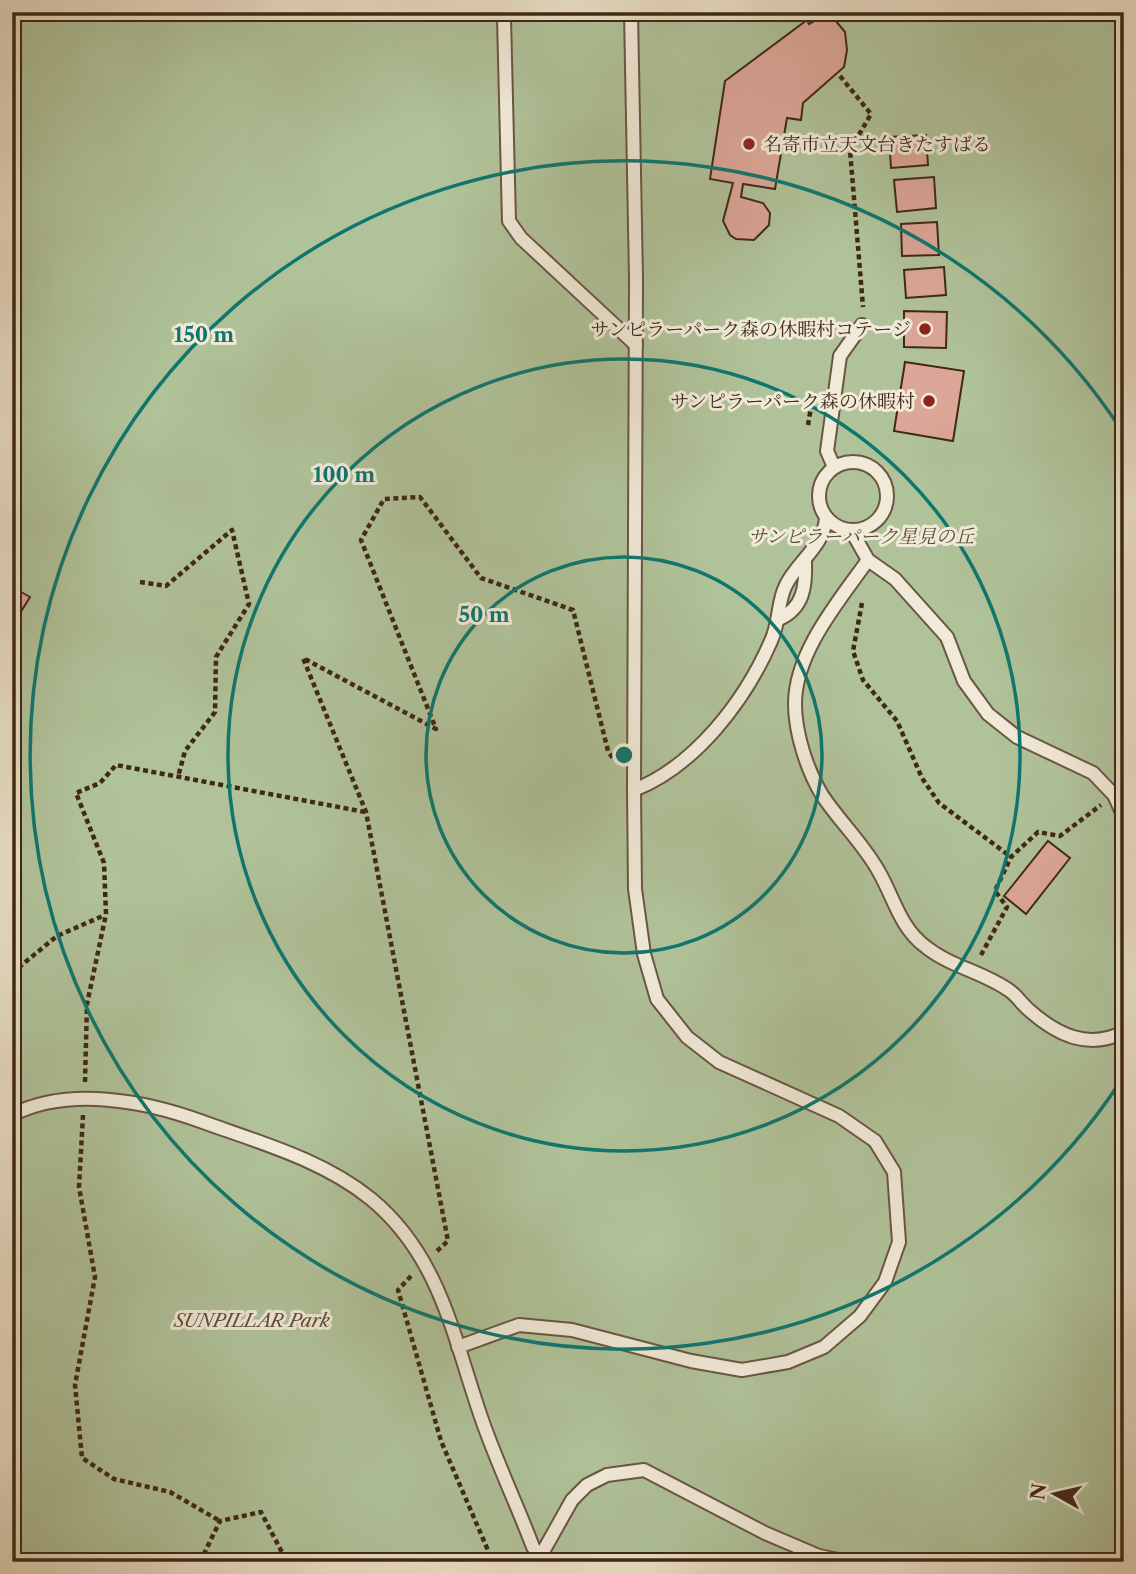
<svg xmlns="http://www.w3.org/2000/svg" width="1136" height="1574" font-family="'Libre Caslon Text','Noto Serif JP',serif">
<style>
.green{fill:#b0c299;stroke:#787558;stroke-width:2}
.building{fill:#dca698;stroke:#3f2816;stroke-width:2}
.lines{fill:none;stroke-linecap:round;stroke-linejoin:round}
.service-casing{stroke:#6a5642;stroke-width:16}
.path{stroke:#3f2816;stroke-width:4.5;stroke-dasharray:5 3.5;stroke-linecap:butt}
.service{stroke:#f1ead9;stroke-width:12}
.ring{fill:none;stroke:#0f766e;stroke-width:3.5}
.poi-dot{fill:#8f2418;stroke:#f1ead9;stroke-width:2.5}
.labels{text-anchor:middle;stroke-width:6;stroke-linejoin:round;paint-order:stroke}
.poi-label{font-size:19px;fill:#3f2816;stroke:#f1ead9;text-anchor:end}
.park-label{font-size:19px;font-style:italic;fill:#5b4e37;stroke:#f1ead9}
.centre{fill:#0f766e;stroke:#f1ead9;stroke-width:3.5}
.ring-label{font-size:21px;text-anchor:middle;font-weight:bold;fill:#0f766e;stroke:#f1ead9;stroke-width:6;stroke-linejoin:round;paint-order:stroke}
</style>
<rect width="100%" height="100%" fill="#e9dec4"/>
<filter id="stains"><feTurbulence type="fractalNoise" baseFrequency=".00286" numOctaves="4"/><feColorMatrix values="0 0 0 0 .2 0 0 0 0 .09 0 0 0 0 .02 0 0 0 .5 -.17"/></filter>
<radialGradient id="worn" r=".72"><stop offset=".6" stop-color="#630" stop-opacity="0"/><stop offset="1" stop-color="#630" stop-opacity=".3"/></radialGradient>
<rect class="green" x="12" y="12" width="1112" height="1550"/>
<g class="building">
<path d="M821,17l14,3 10,12 2,18 -3,17 -41,36 -2,17 -14,-2 -12,71 -32,-5 -2,13 22,6 7,10 -1,12 -15,15 -18,-1 -6,-4 -7,-14 10,-38 -23,-4 15,-98 82,-61 2,4z"/>
<path d="M926,135l2,30 -37,3 -2,-31z"/>
<path d="M934,177l2,31 -39,4 -3,-32z"/>
<path d="M937,222l2,33 -37,1 -1,-32z"/>
<path d="M944,267l2,28 -40,3 -2,-28z"/>
<path d="M904,311l43,1 -1,36 -42,-1z"/>
<path d="M905,362l59,9 -11,70 -59,-10z"/>
<path d="M12,587l18,10 -18,29z"/>
<path d="M1048,841l22,17 -44,56 -22,-18z"/>
</g>
<g class="lines">
<g class="service-casing">
<g id="service">
<path d="M506,12l-2,6 5,203 12,17 115,107"/>
<circle cx="853" cy="496" r="34"/>
<path d="M834,467l-7,-16 13,-95 22,-31"/>
<path d="M851,530l17,30 27,19 52,58 17,44 24,33 29,23 76,36 21,22 10,22"/>
<path d="M868,560c-29,41 -73,92 -73,144 0,29 12,66 27,91 17,26 41,48 57,77 15,26 21,56 47,75 25,20 58,25 84,44 7,5 12,13 19,19 28,25 59,40 95,22"/>
<path d="M779,619c25,-11 27,-34 26,-57"/>
<path d="M634,790c61,-24 111,-89 137,-149 9,-19 6,-39 15,-56 12,-24 38,-39 40,-67"/>
<path d="M12,1115c57,-29 134,-14 191,7 58,21 120,38 168,77 68,56 82,136 109,215 15,45 36,88 53,133l11,15"/>
<path d="M458,1347l61,-22 53,5 119,31 51,9 46,-8 36,-15 36,-31 25,-34 14,-40 -5,-70 -19,-31 -36,-25 -120,-54 -32,-25 -30,-38 -13,-45 -9,-65 -1,-99 2,-511 -5,-267"/>
<path d="M540,1557l32,-57 15,-15 20,-10 37,-5 121,63 54,23 29,6"/>
</g>
</g>
<g class="path">
<path d="M840,76l31,38 -21,36 13,157"/>
<path d="M808,425l4,-23"/>
<path d="M140,582l26,4 66,-56 17,74 -33,53 -1,55 -30,39 -7,26"/>
<path d="M862,603l-9,48 10,29 34,41 25,57 17,25 72,54"/>
<path d="M981,955l26,-48 -12,-16 16,-34 27,-25 22,4 41,-31"/>
<path d="M12,973l45,-37 48,-21"/>
<path d="M85,1082l2,-78 19,-90 -2,-51 -28,-70 24,-10 16,-18 249,47"/>
<path d="M83,1115l-4,72 16,90 -20,108 7,73 32,21 56,13 50,29"/>
<path d="M437,1251l11,-10 -82,-429 -63,-154 133,71 -75,-189 23,-41 36,-2 61,81 92,32 35,141 6,9"/>
<path d="M411,1276l-13,14 43,151 52,121"/>
<path d="M200,1562l20,-41 41,-9 26,50"/>
</g>
<use href="#service" class="service"/>
</g>
<g class="ring">
<circle cx="624" cy="755" r="198"/>
<circle cx="624" cy="755" r="396"/>
<path d="M1122 1079A594 594 0 1 1 1122 431"/>
</g>
<g class="poi-dot">
<circle cx="749" cy="144" r="7"/>
<circle cx="925" cy="329" r="7"/>
<circle cx="929" cy="401" r="7"/>
</g>
<g class="labels">
<g class="poi-label">
<text x="763" y="151" text-anchor="start">名寄市立天文台きたすばる</text>
<text x="911" y="336">サンピラーパーク森の休暇村コテージ</text>
<text x="915" y="408">サンピラーパーク森の休暇村</text>
</g>
<g class="park-label">
<text x="861" y="543">サンピラーパーク星見の丘</text>
<text x="252" y="1327">SUNPILLAR Park</text>
</g>
</g>
<circle cx="624" cy="755" r="10" class="centre"/>
<g class="ring-label">
<text x="204" y="342">150 m</text>
<text x="344" y="482">100 m</text>
<text x="484" y="622">50 m</text>
</g>
<rect width="1136" height="1574" fill="none" stroke="#e9dec4" stroke-width="42"/>
<rect x="14" y="14" width="1108" height="1546" fill="none" stroke="#3f2816" stroke-width="3.5"/>
<rect x="21" y="21" width="1094" height="1532" fill="none" stroke="#3f2816" stroke-width="2"/>
<g transform="translate(1055 1494) rotate(278)" stroke="#f1ead9" stroke-width="5" paint-order="stroke">
<path d="M0-5L12 26L0 18L-12 26Z" fill="#3f2816"/>
<text y="-10" font-size="19" font-weight="bold" text-anchor="middle" fill="#3f2816">N</text>
</g>
<rect width="100%" height="100%" filter="url(#stains)"/>
<rect width="100%" height="100%" fill="url(#worn)"/>
</svg>
